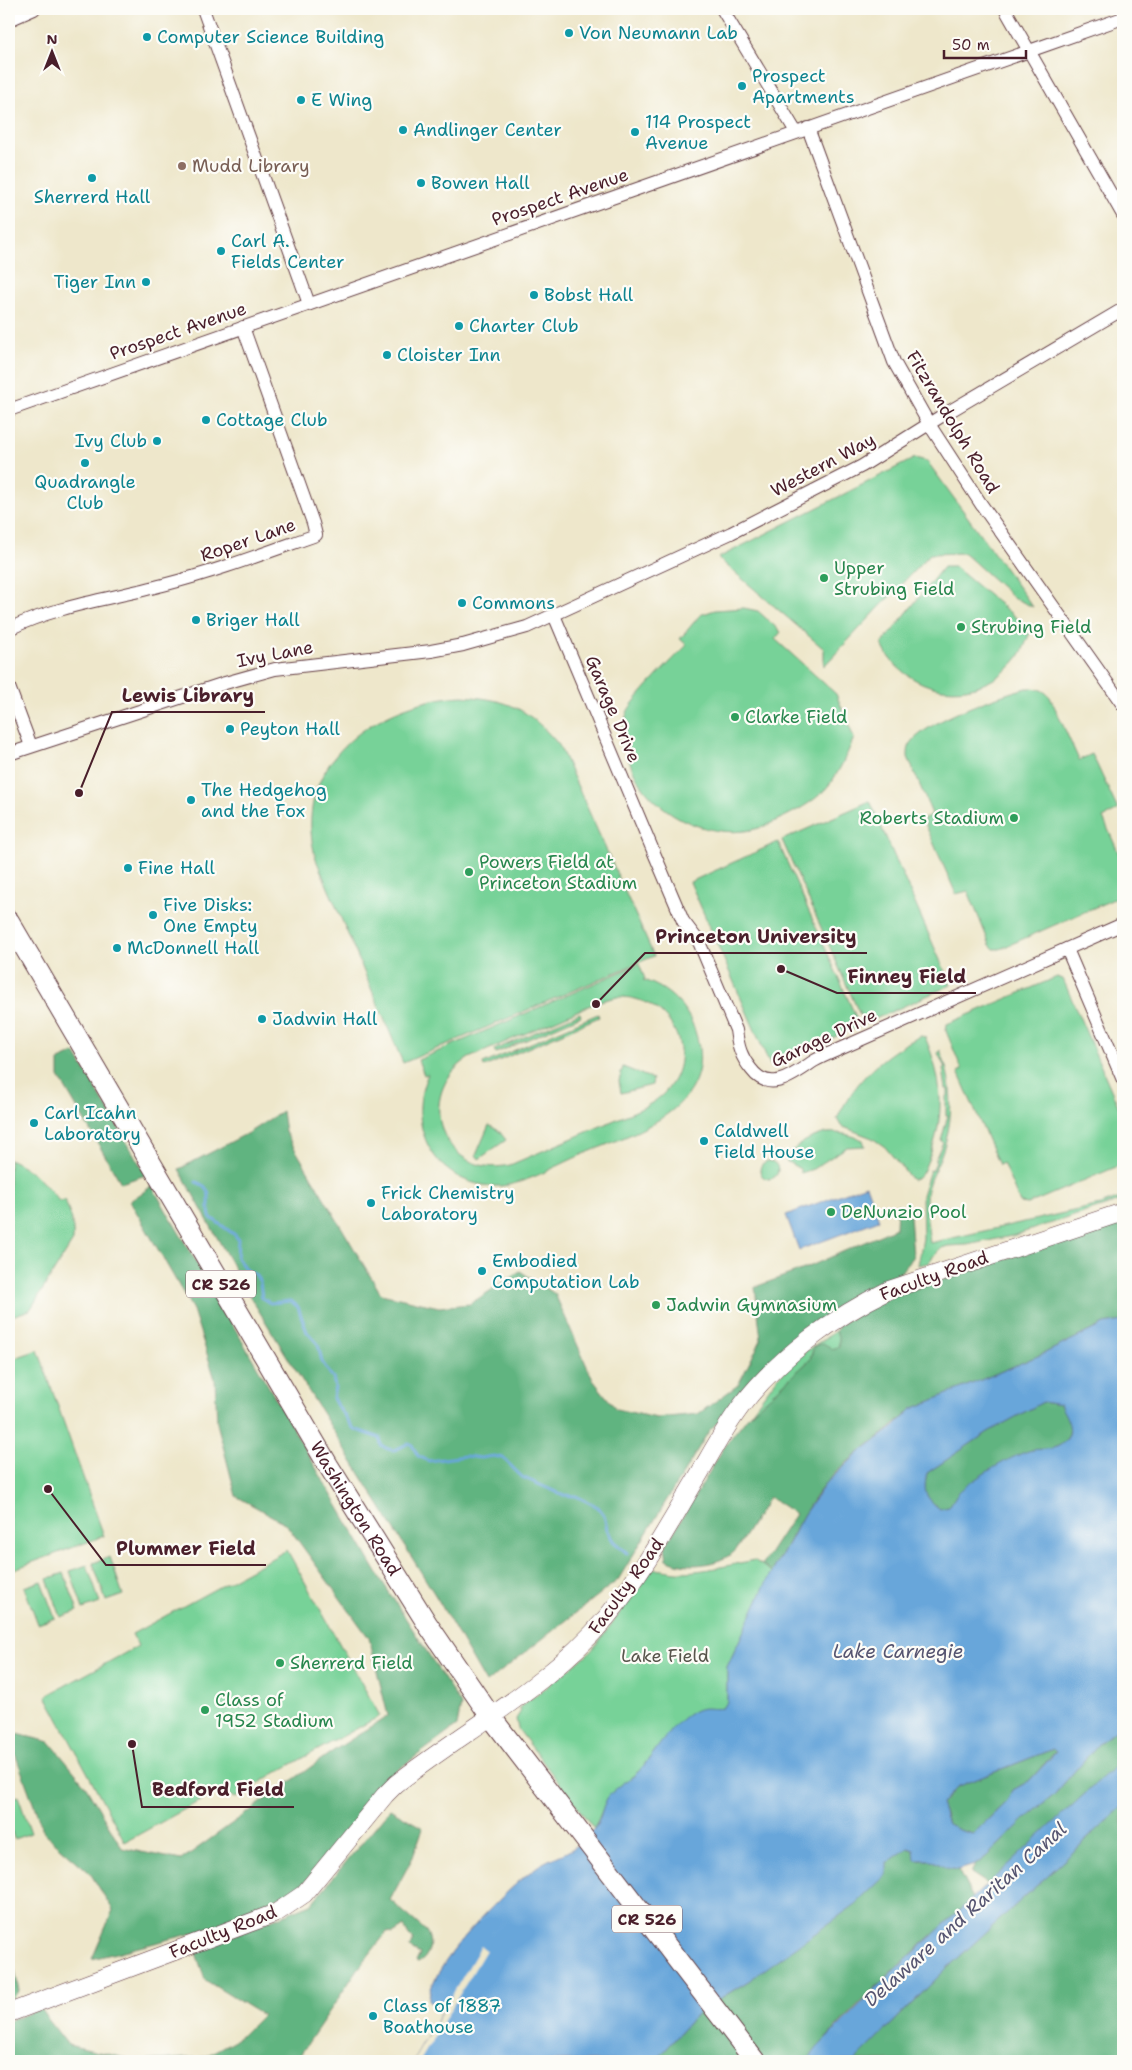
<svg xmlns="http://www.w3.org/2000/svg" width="1132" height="2070" font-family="'Shantell Sans',sans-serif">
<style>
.green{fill:#77d298;stroke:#607862;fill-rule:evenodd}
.forest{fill:#61b480;stroke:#566a56}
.water{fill:#68a6da;stroke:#596282;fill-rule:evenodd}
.pier{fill:#eee7cb}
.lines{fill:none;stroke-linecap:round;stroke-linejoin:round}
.stream{stroke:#68a6da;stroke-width:3}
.street-casing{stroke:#633d43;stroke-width:14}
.secondary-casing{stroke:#633d43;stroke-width:19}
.primary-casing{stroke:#633d43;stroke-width:22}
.street{stroke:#fff;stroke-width:12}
.secondary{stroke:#fff;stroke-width:18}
.primary{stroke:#fff;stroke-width:20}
.culture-dot{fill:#0f9aa8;stroke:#fdfcf7;stroke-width:2}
.education-dot{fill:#8d6e63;stroke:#fdfcf7;stroke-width:2}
.leisure-dot{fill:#2e9e5b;stroke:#fdfcf7;stroke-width:2}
.labels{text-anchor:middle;stroke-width:4.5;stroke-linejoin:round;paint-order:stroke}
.shield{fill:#fdfcf7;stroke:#806168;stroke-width:1}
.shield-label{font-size:16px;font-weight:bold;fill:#4a1f2b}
.culture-label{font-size:18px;fill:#0d838f;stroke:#fdfcf7;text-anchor:start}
.education-label{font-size:18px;fill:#785e54;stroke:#fdfcf7;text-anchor:start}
.street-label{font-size:18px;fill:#4a1f2b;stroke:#fdfcf7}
.leisure-label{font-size:18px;fill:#27864d;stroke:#fdfcf7;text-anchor:start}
.park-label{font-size:18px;fill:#58554c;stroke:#fdfcf7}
.water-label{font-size:19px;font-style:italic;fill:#565571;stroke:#fdfcf7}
.leader{fill:none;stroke:#4a1f2b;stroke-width:2}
.callout-dot{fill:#4a1f2b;stroke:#fdfcf7;stroke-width:2}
.callout-label{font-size:19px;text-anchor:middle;font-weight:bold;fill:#4a1f2b;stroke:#fdfcf7;stroke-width:4.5;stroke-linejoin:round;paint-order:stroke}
</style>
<rect width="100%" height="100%" fill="#fdfcf7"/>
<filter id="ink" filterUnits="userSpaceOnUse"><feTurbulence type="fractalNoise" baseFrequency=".02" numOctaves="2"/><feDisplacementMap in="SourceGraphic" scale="10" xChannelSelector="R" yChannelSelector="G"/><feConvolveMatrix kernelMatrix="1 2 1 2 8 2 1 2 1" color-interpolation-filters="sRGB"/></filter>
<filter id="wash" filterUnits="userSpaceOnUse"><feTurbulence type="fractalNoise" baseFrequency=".0096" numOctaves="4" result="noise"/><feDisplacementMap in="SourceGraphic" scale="20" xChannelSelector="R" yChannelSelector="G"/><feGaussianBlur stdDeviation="1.12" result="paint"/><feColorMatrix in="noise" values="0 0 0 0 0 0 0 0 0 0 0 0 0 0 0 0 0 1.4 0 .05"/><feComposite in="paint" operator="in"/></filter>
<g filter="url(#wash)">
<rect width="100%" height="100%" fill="#eee7cb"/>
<g class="green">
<path d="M915,458l12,3 106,146 -19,-9 -50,-45 -34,1 -106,112v-17l-106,-91z"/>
<path d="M943,567h12l76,63c-4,9 -7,20 -13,28 -27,34 -73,42 -109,18 -12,-8 -22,-18 -27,-32z"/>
<path d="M744,608l14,3 23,21 -6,7 61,55 18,44c-7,16 -14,33 -25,47 -11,14 -27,23 -43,31 -11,5 -23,12 -35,14 -47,9 -100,-18 -119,-62 -8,-20 -12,-34 -5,-55 3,-11 48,-56 60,-68l-7,-6 20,-24 15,-5z"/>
<path d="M1027,688c10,0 16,1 23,9l29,63 13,-6 26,56 -15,8 20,45v32l-123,54h-6l-4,-4 -22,-54 -12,3 -33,-75 9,-5 -24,-57c0,-6 0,-10 4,-15 15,-21 89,-48 115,-54z"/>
<path d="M462,696c49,4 65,12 97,49l95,211 -251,107 -86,-201c-31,-96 59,-161 145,-166z"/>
<path d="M870,801l81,184 -87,39 -82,-184z"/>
<path d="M778,842l82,184 -90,39 -80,-183z"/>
<path d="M639,964l6,15 -2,1c25,8 44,26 52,51 26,79 -63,102 -116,125 -23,10 -54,28 -78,30 -63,3 -98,-58 -73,-112l-4,1 -6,-15zM617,997c50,-2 84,54 49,94 -8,9 -17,14 -28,19l-128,55c-67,15 -99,-71 -41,-107l131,-57z"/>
<path d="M1057,977l6,2 60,138v47l-95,40 -8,-1 -17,-40 -4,2 -41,-93 4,-2 -16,-39 1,-7z"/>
<path d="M580,1013l1,3 -85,37 -2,-3z"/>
<path d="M598,1014l1,3 -115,50 -1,-3z"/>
<path d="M921,1036l4,1c18,42 21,80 3,123 -4,9 -6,19 -16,20l-27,-33 -13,-9 -31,-12 -4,-7c18,-39 46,-65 84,-83z"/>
<path d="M940,1050c13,30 14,65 4,97 -4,15 -13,27 -17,42 -3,17 1,37 3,54l170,-38 23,-8v3l-111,36 -45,9 -19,1 -9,3 -11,14 -10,2 5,-27 -1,-43 8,-25 2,1 4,-9 -1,-2 8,-18 -2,-1 7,-26h-2v-19h2v-7h-2l-3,-20 2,-1 -7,-15z"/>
<path d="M623,1067l30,12 -1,6 -31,8 -2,-12z"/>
<path d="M489,1125l10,6 7,9 -27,19 -3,-4z"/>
<path d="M826,1133c14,-1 25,2 37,7l2,6 -18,1 -34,22 -12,4 -1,-4 -14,-8c8,-17 23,-23 40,-28z"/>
<path d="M9,1159c21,9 36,24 50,42l5,-1c7,13 10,25 9,41l-43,69 -21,7z"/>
<circle cx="769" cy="1170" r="9"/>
<path d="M836,1331l3,8v7l-6,3 -19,-3 -4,14 -61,55 29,-38 25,-24z"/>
<path d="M38,1350l66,186 -95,35v-211z"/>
<path d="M287,1550l93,166 -108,59 -36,23 -18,-7 -93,51 -79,-146 92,-50 -6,-12z"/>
<path d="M110,1557l13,38 -17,6 -13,-38z"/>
<path d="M754,1560l18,12 -45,95v35l-5,6 -49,20 -33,42 -32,27 -14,32 -76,-100 -2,-10 5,-8 -2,-3 57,-44 16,-14 60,-80c9,-2 21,3 31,2 24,-1 47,-7 71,-12z"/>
<path d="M87,1565l13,38 -17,6 -13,-38z"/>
<path d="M64,1573l14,38 -17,6 -14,-38z"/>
<path d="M41,1581l14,37 -17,6 -14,-37z"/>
<path d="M18,1796l13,37 -17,6 -5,-16v-24z"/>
</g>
<g class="forest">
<path d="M75,1053l71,122 -25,8 -62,-106v-17z"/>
<path d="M282,1111l3,21 96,162 58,13 31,-3 50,-33 35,23 38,86 23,29 41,9 41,-4 40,-29 23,-45 -6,-53 49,-18 92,-41 1,-24 13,11 3,41 -19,25 -123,88 -62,62 -91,149 -132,103 -49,-85 -188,-303 -70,-126 69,-36z"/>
<path d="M152,1186l228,392 81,127 -4,21 -65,48 -91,113 -87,41 -122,31 21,-49 -23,-37 -46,-40 -35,-96v-5l41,10 35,43 37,63 59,12 152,-109 55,-35 -19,-78 -83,-114 -50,-28 -19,-73 -2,-44 -22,-69 -63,-109z"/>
<path d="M1123,1220v101l-19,3 -59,29 -133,56c-27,27 -62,46 -87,75 -22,26 -36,59 -53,88l-10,-7 33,-51 -26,-17 -33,53c-14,15 -51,20 -69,9l-2,-12 61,-103 23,-29 61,-55 4,-14 9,-3 10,6 6,-3v-7l-3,-8 4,-7 54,-29z"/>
<path d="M1043,1402l17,3 10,17 -1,13 -6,9 -12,5 -19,1 -48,24 -26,19 -9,14 -9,2c-15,-12 -17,-17 -13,-36l61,-41z"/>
<path d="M1123,1726v34l-135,124 -17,-11 4,-8 12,-9 38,-37 28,-23 47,-54z"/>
<path d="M1053,1749l3,2 -27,30 -16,9 -6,11 -34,33 -14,-4 -11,-6 -2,-8 -5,-11 16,-18z"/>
<path d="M1123,1806v255h-268l90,-91z"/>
<path d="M390,1809l33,19 -10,29 -23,43 36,31c7,11 4,26 -8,32l-2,-1 4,-8 -11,-6 5,-9 -5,-3 -5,-9 -11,7 -6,-2 -29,37 -62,92h-287v-40l31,-12 28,36 70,16 66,-4 36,-20 22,-22 -57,-35 -10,-30 116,-46z"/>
<path d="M908,1848l6,2 2,10h16l14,8 12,2 15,28c-55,51 -120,105 -166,163h-152l43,-49 52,-32 136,-117z"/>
<path d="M9,1969l6,1 4,21 -10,10z"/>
</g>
<g class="water">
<path d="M866,1185l13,35 -80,30 -13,-35z"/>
<path d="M1123,1321v405l-23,16 -47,54 -28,23 -38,37 -12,9 -17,5 -12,-2 -14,-8h-17l-1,-10 -6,-2 -21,15v11l-31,30 -106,76 -52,32 -43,49h-242l29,-50 -13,-10c-3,-33 84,-119 112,-137 10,-6 22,-9 31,-15 7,-5 14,-12 20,-18 9,-8 9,-24 16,-34 8,-11 23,-17 32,-27 17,-19 31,-48 56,-60 10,-4 17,0 26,-2l5,-6v-35l37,-80 40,-73 22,-31 34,-31 35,-26 17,-17 133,-56 59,-29zM1043,1402l17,3c7,13 16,27 3,38 -9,8 -20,5 -30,7 -16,2 -66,32 -76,44 -3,4 -5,9 -8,13l-9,2c-15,-12 -17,-17 -13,-36l61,-41zM1053,1749l3,3 -27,29 -16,9 -6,11 -34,33 -14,-4 -11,-6 -7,-20 16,-17z"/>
<path d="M1123,1760v46l-178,164 -90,91h-48l10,-13 63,-64 224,-208z"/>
</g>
<path class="pier" d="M481,1946l5,4 -66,111h-7z"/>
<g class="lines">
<path class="stream" d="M196,1182c20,7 10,19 14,35l25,18 3,4 -1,19 9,12 10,5 4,7 2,16 8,5 21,-2 7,6 9,25 11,12 4,18 11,16 2,9 -2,11 3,6 18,25 26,9 1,7c13,9 15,4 28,-2l3,2 6,11 11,5 36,-5 16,2 13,-2 9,2 19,19 41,18 13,1 22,11 6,8 3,14 6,12 14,12"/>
</g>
</g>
<g filter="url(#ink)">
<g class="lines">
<g class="street-casing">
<g id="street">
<path d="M203,9l106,295"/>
<path d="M722,9l74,123"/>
<path d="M1005,9l118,206"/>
<path d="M9,20l25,-11"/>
<path d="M808,128l86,234 35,62 52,80 142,201"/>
<path d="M9,410l1114,-392"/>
<path d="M554,615l100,238 29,68 16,21 37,88c2,16 5,27 15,39 19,26 43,5 63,-8 7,-4 14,-7 21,-10l288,-127"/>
<path d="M9,629c49,-24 102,-30 154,-44 52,-13 102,-32 153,-50l-3,-12 -70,-196"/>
<path d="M9,687l22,59"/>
<path d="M9,754l216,-71 50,-14 156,-18 32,-6 64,-18 204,-94 131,-67 78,-49 183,-108"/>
<path d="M1067,949l56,131"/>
</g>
</g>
<g class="secondary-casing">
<path id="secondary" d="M9,2013l267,-100 28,-19 81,-99 11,-11c70,-55 152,-97 210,-166 36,-44 63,-93 92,-142 14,-24 27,-49 44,-71 38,-49 92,-88 147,-115l234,-78"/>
</g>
<g class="primary-casing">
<g id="primary">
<path id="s1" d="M9,921l319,544 100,160 63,92 264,344"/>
</g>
</g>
<use href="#street" class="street"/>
<use href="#secondary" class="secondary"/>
<use href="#primary" class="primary"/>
</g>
</g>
<g class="culture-dot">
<circle cx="569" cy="33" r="5"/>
<circle cx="147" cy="37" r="5"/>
<circle cx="742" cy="86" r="5"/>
<circle cx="301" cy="100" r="5"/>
<circle cx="403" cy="130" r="5"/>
<circle cx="635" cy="132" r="5"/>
<circle cx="92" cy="178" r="5"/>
<circle cx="421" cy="183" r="5"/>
<circle cx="221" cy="251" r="5"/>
<circle cx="146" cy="282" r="5"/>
<circle cx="534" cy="295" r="5"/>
<circle cx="459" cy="326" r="5"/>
<circle cx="387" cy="355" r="5"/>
<circle cx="206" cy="420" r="5"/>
<circle cx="157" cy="441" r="5"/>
<circle cx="85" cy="463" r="5"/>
<circle cx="462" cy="603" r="5"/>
<circle cx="196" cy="620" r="5"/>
<circle cx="230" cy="729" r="5"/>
<circle cx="191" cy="800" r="5"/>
<circle cx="128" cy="868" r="5"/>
<circle cx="153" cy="915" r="5"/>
<circle cx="117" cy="948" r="5"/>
<circle cx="262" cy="1019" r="5"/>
<circle cx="34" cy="1123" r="5"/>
<circle cx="704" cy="1141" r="5"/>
<circle cx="371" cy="1203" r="5"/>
<circle cx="482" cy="1271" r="5"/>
<circle cx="373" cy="2016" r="5"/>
</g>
<circle class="education-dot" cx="182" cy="166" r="5"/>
<g class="leisure-dot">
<circle cx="824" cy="578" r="5"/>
<circle cx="961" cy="627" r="5"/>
<circle cx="735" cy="717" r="5"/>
<circle cx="1014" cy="818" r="5"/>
<circle cx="469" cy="872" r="5"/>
<circle cx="831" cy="1212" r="5"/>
<circle cx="656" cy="1305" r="5"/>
<circle cx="280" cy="1663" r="5"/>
<circle cx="205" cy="1710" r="5"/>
</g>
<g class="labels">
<g class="shield">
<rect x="186" y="1270.5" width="70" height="27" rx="4"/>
<rect x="612" y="1905.5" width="70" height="27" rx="4"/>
</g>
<g class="shield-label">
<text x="221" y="1290">CR 526</text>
<text x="647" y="1925">CR 526</text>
</g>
<g class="culture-label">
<text x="579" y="39">Von Neumann Lab</text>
<text x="157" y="43">Computer Science Building</text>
<text x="752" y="82">Prospect<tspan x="752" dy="21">Apartments</tspan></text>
<text x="311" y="106">E Wing</text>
<text x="645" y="128">114 Prospect<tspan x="645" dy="21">Avenue</tspan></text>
<text x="413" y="136">Andlinger Center</text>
<text x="431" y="189">Bowen Hall</text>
<text x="92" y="203" text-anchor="middle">Sherrerd Hall</text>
<text x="231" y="247">Carl A.<tspan x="231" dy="21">Fields Center</tspan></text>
<text x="136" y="288" text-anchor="end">Tiger Inn</text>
<text x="544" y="301">Bobst Hall</text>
<text x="469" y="332">Charter Club</text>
<text x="397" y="361">Cloister Inn</text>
<text x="216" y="426">Cottage Club</text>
<text x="147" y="447" text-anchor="end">Ivy Club</text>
<text x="85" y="488" text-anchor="middle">Quadrangle<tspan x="85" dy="21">Club</tspan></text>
<text x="472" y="609">Commons</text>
<text x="206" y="626">Briger Hall</text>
<text x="240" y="735">Peyton Hall</text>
<text x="201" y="796">The Hedgehog<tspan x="201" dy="21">and the Fox</tspan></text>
<text x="138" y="874">Fine Hall</text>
<text x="163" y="911">Five Disks:<tspan x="163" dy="21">One Empty</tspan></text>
<text x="127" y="954">McDonnell Hall</text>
<text x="272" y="1025">Jadwin Hall</text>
<text x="44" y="1119">Carl Icahn<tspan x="44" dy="21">Laboratory</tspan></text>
<text x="714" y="1137">Caldwell<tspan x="714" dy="21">Field House</tspan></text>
<text x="381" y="1199">Frick Chemistry<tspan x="381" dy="21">Laboratory</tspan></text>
<text x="492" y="1267">Embodied<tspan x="492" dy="21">Computation Lab</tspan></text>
<text x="383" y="2012">Class of 1887<tspan x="383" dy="21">Boathouse</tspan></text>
</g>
<g class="education-label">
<text x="192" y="172">Mudd Library</text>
</g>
<g class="street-label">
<text transform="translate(560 197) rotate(-19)" y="6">Prospect Avenue</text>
<text transform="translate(178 331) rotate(-19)" y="6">Prospect Avenue</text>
<text transform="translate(953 422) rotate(59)" y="6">Fitzrandolph Road</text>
<text transform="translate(823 465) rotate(-28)" y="6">Western Way</text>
<text transform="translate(248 540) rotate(-19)" y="6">Roper Lane</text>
<text transform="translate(275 654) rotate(-11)" y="6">Ivy Lane</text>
<text transform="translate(613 709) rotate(67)" y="6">Garage Drive</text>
<text transform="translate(824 1038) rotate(-25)" y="6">Garage Drive</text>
<text transform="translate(934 1276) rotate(-20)" y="6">Faculty Road</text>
<text dy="6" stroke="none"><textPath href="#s1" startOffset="682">Washington Road</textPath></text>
<text transform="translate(626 1586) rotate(-54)" y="6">Faculty Road</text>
<text transform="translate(223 1932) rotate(-22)" y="6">Faculty Road</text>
</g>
<g class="leisure-label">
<text x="834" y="574">Upper<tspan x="834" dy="21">Strubing Field</tspan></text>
<text x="971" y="633">Strubing Field</text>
<text x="745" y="723">Clarke Field</text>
<text x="1004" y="824" text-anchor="end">Roberts Stadium</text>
<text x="479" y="868">Powers Field at<tspan x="479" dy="21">Princeton Stadium</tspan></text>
<text x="841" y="1218">DeNunzio Pool</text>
<text x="666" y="1311">Jadwin Gymnasium</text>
<text x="290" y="1669">Sherrerd Field</text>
<text x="215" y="1706">Class of<tspan x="215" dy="21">1952 Stadium</tspan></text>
</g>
<g class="park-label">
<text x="665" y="1662">Lake Field</text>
</g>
<g class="water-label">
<text x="898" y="1658">Lake Carnegie</text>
<text transform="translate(965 1914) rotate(-42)" y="7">Delaware and Raritan Canal</text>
</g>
</g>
<path class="leader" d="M79 793L112 712H265M596 1004L645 953H867M781 969L837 993H976M48 1489L106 1565H266M132 1744L142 1807H294"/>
<g class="callout-dot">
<circle cx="79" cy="793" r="5"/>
<circle cx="596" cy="1004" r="5"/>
<circle cx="781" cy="969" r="5"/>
<circle cx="48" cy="1489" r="5"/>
<circle cx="132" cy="1744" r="5"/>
</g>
<g class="callout-label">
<text x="188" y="702">Lewis Library</text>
<text x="756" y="943">Princeton University</text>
<text x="907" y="983">Finney Field</text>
<text x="186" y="1555">Plummer Field</text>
<text x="218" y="1796">Bedford Field</text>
</g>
<rect width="1132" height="2070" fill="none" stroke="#fdfcf7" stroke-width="30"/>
<g transform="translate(52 52)" stroke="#fdfcf7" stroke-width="4" paint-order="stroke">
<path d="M0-4L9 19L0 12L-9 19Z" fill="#4a1f2b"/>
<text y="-8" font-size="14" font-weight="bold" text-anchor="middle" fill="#4a1f2b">N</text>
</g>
<path d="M944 50v8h82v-8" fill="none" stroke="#4a1f2b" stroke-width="2.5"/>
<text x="952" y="50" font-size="15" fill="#4a1f2b" stroke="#fdfcf7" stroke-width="4" paint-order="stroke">50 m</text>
</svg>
